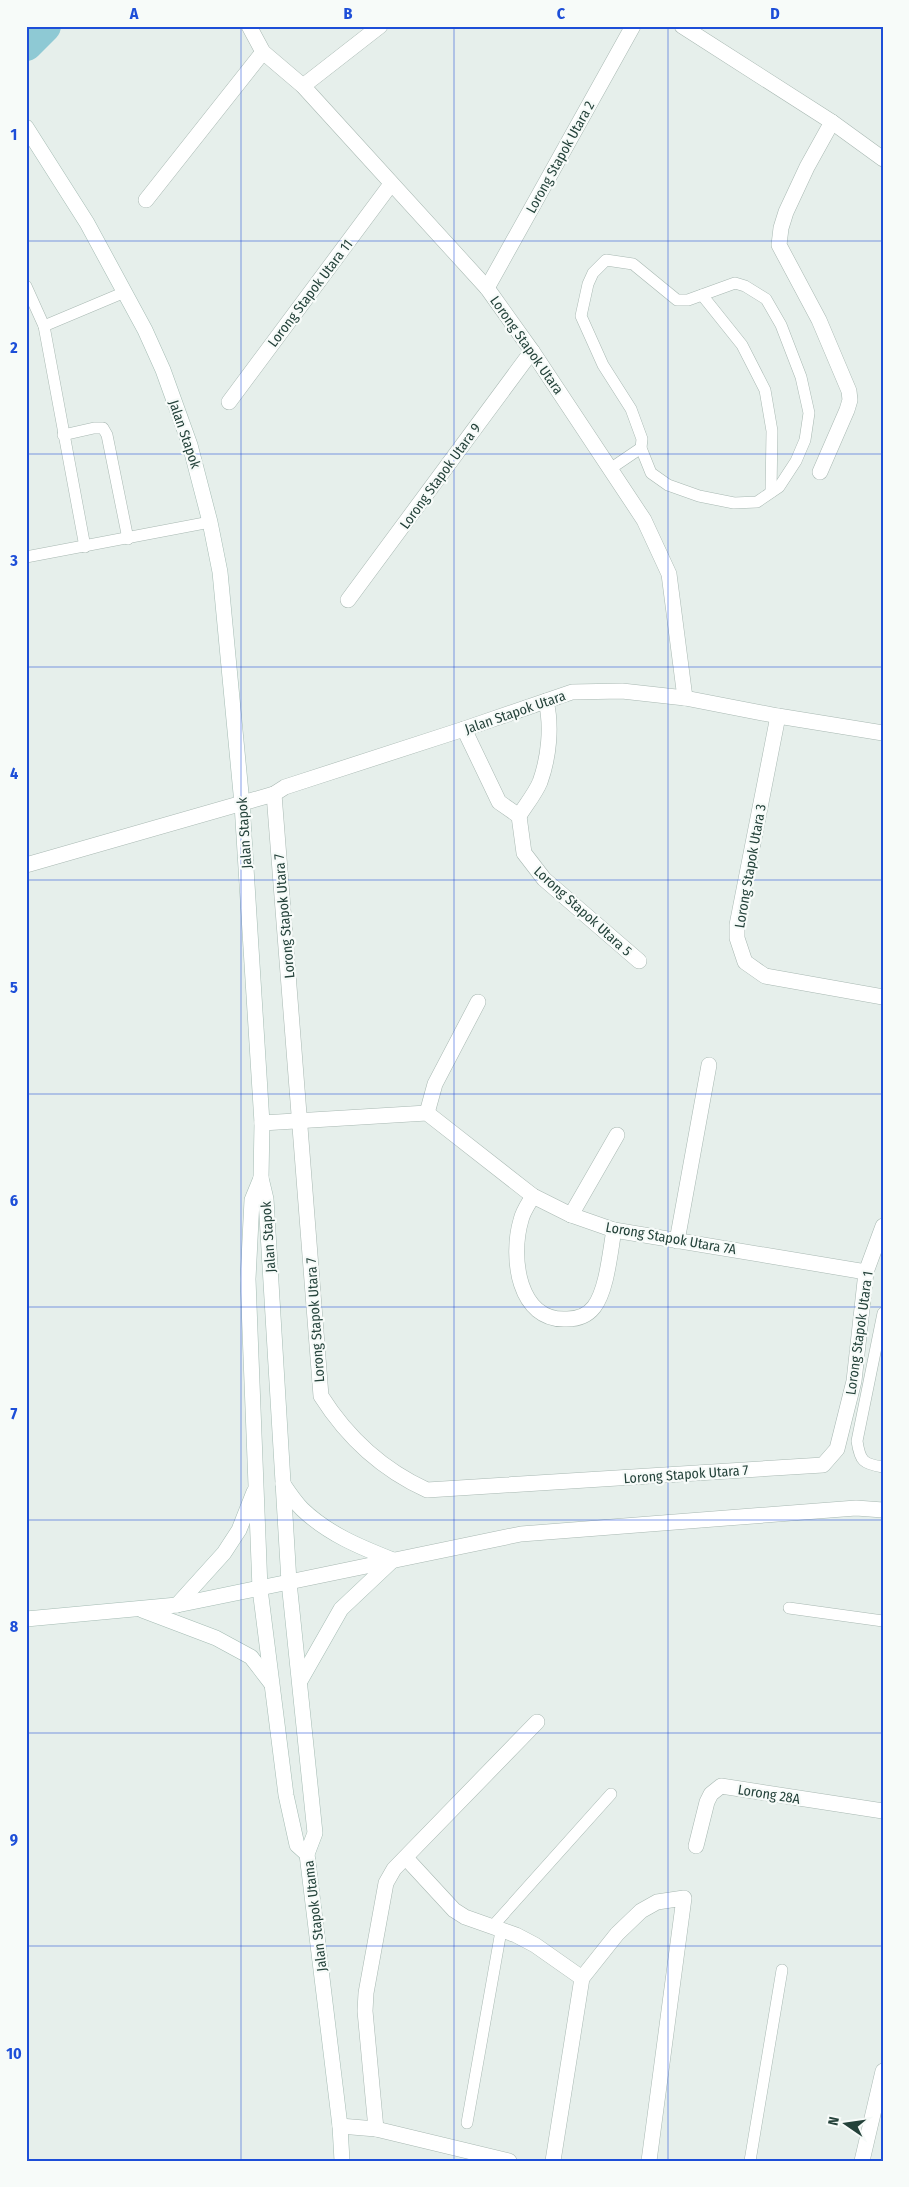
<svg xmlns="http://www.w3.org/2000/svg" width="909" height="2187" font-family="'Fira Sans Condensed',sans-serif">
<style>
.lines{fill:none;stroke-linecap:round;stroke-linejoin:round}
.river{stroke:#8ec9d4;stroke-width:34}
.service-casing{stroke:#a8b8b2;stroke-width:12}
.minor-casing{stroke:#a8b8b2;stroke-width:16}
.secondary-casing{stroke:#a4bbb3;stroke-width:16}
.service{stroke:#fff;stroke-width:11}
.minor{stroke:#fff;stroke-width:15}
.secondary{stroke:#fff;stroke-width:15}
.grid{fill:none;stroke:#1d4ed8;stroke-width:1;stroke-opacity:0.55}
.labels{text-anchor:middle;stroke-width:4.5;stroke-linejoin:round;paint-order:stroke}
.street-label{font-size:14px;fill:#24423a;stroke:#f7fbf9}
.neatline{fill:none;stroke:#1d4ed8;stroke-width:2}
.grid-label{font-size:16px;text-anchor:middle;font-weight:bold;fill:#1d4ed8}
</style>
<rect width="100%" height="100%" fill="#e6efeb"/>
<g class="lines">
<path class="river" d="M26,44l18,-18"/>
<g class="service-casing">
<g id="service">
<path d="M606,260l27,4 44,36h11l47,-17 10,3 21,13 15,26 20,52 8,36 -4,27 -9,21 -17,26 -22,15 -23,1 -35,-7 -31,-11 -17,-12 -10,-25 1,-9 -11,-30 -28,-44 -22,-49 7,-32 5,-11z"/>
<path d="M26,286l18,40 41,221"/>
<path d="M702,295l40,50 23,45 7,41 -1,61"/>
<path d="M44,326l81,-34"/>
<path d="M63,435l31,-7h9l4,7 21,104"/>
<path d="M610,469l31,-21"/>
<path d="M26,557l184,-35"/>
<path d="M883,1313l-26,128c3,20 6,23 26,26"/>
<path d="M789,1608l94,13"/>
<path d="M492,1927l119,-133"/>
<path d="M467,2123l34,-192"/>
<path d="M750,2161l32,-191"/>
</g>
</g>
<g class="minor-casing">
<g id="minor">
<path d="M249,26l14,26 40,34 184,202 45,63 112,169 25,54 16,124"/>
<path d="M682,26l150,96 51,37"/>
<path d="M303,86l77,-60"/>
<path d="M146,200l117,-148"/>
<path d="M487,288l146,-262"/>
<path d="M229,402l162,-218"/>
<path d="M820,472l27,-62 3,-10 -1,-9 -30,-71 -40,-75 2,-17 5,-16 21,-45 25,-45"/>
<path d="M348,600l184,-249"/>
<path d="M778,716l-41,209v13l8,24 20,14 118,21"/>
<path d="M464,729l35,73 20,14 5,37 20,26 95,82"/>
<path d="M274,794l47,602c26,41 62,74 106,94l396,-25 14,-16 17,-68 12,-109 17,-46"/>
<path d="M519,816c6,-10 16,-22 21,-34 9,-25 12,-56 6,-81"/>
<path d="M26,865l248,-71 11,-7 179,-58 108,-37 50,-1 63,7 93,18 105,17"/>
<path d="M427,1113l8,-29 43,-82"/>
<path d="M262,1123l165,-10 106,83 38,19 43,15 252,42"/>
<path d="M533,1196c-4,7 -10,15 -12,24 -11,37 -3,102 46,99 11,0 20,-3 27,-12 13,-17 16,-55 20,-77"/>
<path d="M571,1215l46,-80"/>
<path d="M677,1241l32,-176"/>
<path d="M289,1582l232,-48 335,-26 27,2"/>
<path d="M696,1846l11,-44 4,-8 10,-8 162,25"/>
<path d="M406,1858l48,52 11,7 51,18 19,10 47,33"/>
<path d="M340,2126l36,3 133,32"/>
<path d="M376,2129l-11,-118 1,-18 20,-110 8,-14 143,-147"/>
<path d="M553,2161l29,-183 35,-44 24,-23 16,-9 27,-4 -35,263"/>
<path d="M862,2161l21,-90"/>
</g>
</g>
<g class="secondary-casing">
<g id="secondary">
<path d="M26,127l61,96 58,107 18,40 27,75 20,77 10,50 22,232 20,319 -1,55 5,21 23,383 26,251 -8,21 33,272 2,35"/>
<path d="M261,1178l-9,22 -4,79 12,310 26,206 11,50 10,9"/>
<path d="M283,1484c6,9 12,18 19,25 26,25 58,38 91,51l-52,49 -41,72"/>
<path d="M177,1605l47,-52 15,-23 15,-38"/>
<path d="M142,1610l74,28 35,19 20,26"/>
<path d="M26,1619l151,-14 112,-23"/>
</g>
</g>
<use href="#service" class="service"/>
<use href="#minor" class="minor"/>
<use href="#secondary" class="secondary"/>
</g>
<path class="grid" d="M241,26v2135M454,26v2135M668,26v2135M26,241h857M26,454h857M26,667h857M26,880h857M26,1094h857M26,1307h857M26,1520h857M26,1733h857M26,1946h857"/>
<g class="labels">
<g class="street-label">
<text transform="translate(560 157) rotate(-61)" y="5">Lorong Stapok Utara 2</text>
<text transform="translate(310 293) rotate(-53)" y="5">Lorong Stapok Utara 11</text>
<text transform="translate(527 345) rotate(55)" y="5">Lorong Stapok Utara</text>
<text transform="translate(185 434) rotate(71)" y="5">Jalan Stapok</text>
<text transform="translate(440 476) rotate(-54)" y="5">Lorong Stapok Utara 9</text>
<text transform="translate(515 712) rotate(-19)" y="5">Jalan Stapok Utara</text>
<text transform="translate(244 833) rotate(-94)" y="5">Jalan Stapok</text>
<text transform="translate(750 866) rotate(-80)" y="5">Lorong Stapok Utara 3</text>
<text transform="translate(583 911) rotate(42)" y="5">Lorong Stapok Utara 5</text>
<text transform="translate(284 916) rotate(-95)" y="5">Lorong Stapok Utara 7</text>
<text transform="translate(268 1237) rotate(-94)" y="5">Jalan Stapok</text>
<text transform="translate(671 1238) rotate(10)" y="5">Lorong Stapok Utara 7A</text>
<text transform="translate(315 1320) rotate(-94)" y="5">Lorong Stapok Utara 7</text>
<text transform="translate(859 1333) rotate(-82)" y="5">Lorong Stapok Utara 1</text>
<text transform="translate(686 1474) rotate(-4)" y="5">Lorong Stapok Utara 7</text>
<text transform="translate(769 1794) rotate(9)" y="5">Lorong 28A</text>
<text transform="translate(315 1916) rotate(-97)" y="5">Jalan Stapok Utama</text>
</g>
</g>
<rect width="909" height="2187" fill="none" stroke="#f7fbf9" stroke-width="55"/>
<g transform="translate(846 2124) rotate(283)" stroke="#f7fbf9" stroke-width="4" paint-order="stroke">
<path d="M0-4L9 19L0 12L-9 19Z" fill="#24423a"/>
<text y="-8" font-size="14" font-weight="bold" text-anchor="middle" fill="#24423a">N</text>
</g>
<rect x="28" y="28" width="854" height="2132" class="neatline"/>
<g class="grid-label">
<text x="134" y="19">A</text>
<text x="348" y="19">B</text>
<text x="561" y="19">C</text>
<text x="775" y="19">D</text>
<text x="14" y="140">1</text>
<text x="14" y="353">2</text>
<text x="14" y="566">3</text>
<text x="14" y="779">4</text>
<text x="14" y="993">5</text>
<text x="14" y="1206">6</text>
<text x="14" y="1419">7</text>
<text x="14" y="1632">8</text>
<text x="14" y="1845">9</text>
<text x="14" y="2059">10</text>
</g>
</svg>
